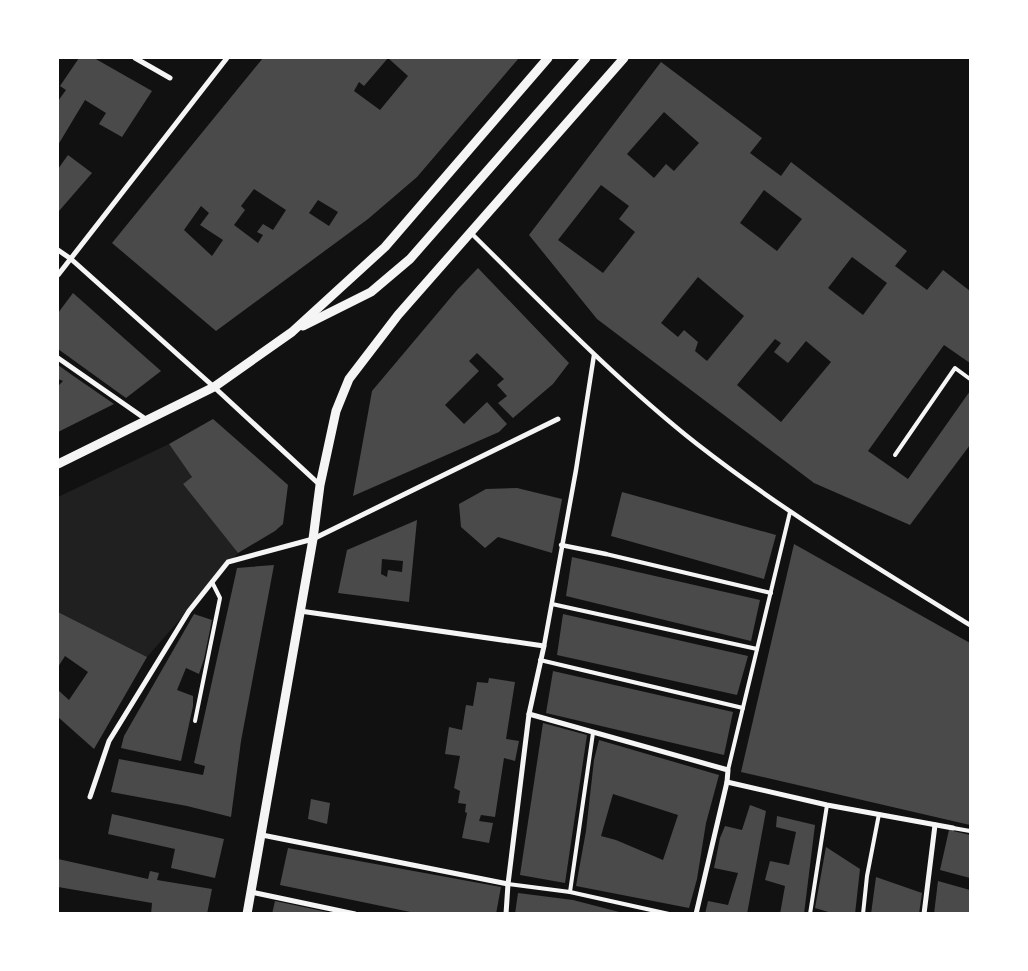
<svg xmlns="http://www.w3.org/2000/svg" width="1028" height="971" font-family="Lato,sans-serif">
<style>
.green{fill:#202020}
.building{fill:#4a4a4a;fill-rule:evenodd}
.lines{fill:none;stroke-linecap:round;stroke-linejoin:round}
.service{stroke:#f5f5f5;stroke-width:4}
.pedestrian{stroke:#f5f5f5;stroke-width:4.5}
.minor{stroke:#f5f5f5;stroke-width:5}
.tertiary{stroke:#f5f5f5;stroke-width:9}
</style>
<rect width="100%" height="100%" fill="#111"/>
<path class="green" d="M169,444l23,33 -9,7 55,69 -91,104 -89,-45v-115z"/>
<g class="building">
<path d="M79,58h15l58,33 -30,46 -23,-13 7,-11 -21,-13 -27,45v-44l8,-11 -6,-4z"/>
<path d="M263,58h256l-102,119 -49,42 -152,112 -104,-88zM388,58l20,18 -28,34 -26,-19 5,-9 5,4zM254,189l32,21 -13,20 -10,-6 -6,8 6,3 -5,8 -24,-18 11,-15 -4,-4zM318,200l20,12 -9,14 -20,-13zM201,206l8,7 -9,12 23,15 -11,16 -28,-26z"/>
<path d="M661,62l101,76 -12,15 31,23 10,-14 116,89 -12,15 32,24 16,-20 27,21v72l-26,-18 -76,106 40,28 62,-88v54l-60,80 -96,-42 -217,-164 -68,-84zM664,112l35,31 -25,28 -8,-7 -12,14 -27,-24zM601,185l28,21 -10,13 16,13 -32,41 -45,-33zM764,190l38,29 -25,32 -37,-28zM852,257l35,26 -24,32 -35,-27zM698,277l46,39 -37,45 -12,-10 3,-9 -14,-12 -6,7 -17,-14zM775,339l6,4 -7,9 14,11 18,-22 25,21 -50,60 -44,-37z"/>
<path d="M68,155l24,18 -33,38h-1v-42z"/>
<path d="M478,268l91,95 -16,21 -40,34 -15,-15 9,-7 -10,-11 7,-6 -27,-26 -8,8 10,10 -34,34 19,19 23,-22 20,22 -8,8 -146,64 19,-105 85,-101z"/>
<path d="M73,293l88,78 -35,27 -68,-49v-36z"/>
<path d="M58,365l14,10 42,29 -56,28v-46l5,-5 -5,-2z"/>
<path d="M213,419l75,66 -5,39 -8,7 -37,22 -55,-69 9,-7 -23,-33z"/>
<path d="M517,488l45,11 -10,54 -54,-16 -13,11 -24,-21 -2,-23 27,-15z"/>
<path d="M622,492l154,43 -12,44 -153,-43z"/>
<path d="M417,520l-8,82 -71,-9 9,-43zM382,559l21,2 -1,11 -14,-2 -1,7 -6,-3z"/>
<path d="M794,544l176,99v182l-229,-53z"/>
<path d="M572,557l188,43 -9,41 -185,-45z"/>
<path d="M274,565l-33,176 -10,76 -44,-11 -76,-14 8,-33 84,16 2,-9 -11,-3 43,-195z"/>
<path d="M58,612l89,45 -53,92 -36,-32v-27l11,10 19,-28 -23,-16 -7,11z"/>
<path d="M194,614l18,6 -8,39 -5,15 -13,-6 -9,22 16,6v10l-12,55 -60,-13 3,-12z"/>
<path d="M563,614l185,42 -11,39 -180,-40z"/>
<path d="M553,671l180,41 -9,43 -178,-42z"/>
<path d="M489,678l26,4 -9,57 13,2 -4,20 -11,-3 -9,59 -14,-2 -2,6 14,2 -4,20 -27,-5 5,-25 -2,-1 1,-8 -8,-1 2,-12 -6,-3 6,-32 -15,-2 4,-27 13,3 4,-25 7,1 4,-24 11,1z"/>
<path d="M543,723l44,12 -22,148 -45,-8z"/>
<path d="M599,740l120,35 -13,48 -9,56 -8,29 -113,-22 10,-55 8,-71zM613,794l65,21 -15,45 -47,-20 -15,-4z"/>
<path d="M311,799l19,4 -3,21 -19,-5z"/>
<path d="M750,805l16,6 -19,103h-42l3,-13 20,4 10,-32 -24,-5 6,-30 5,-12 17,4z"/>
<path d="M112,814l112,25 -9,39 -44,-10 4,-19 -67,-15z"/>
<path d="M777,816l38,9 -11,89h-24l5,-28 -20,-6 5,-19 19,4 7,-33 -20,-5z"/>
<path d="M949,830l21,5v43l-30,-8z"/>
<path d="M826,847l34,22 -5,45h-20l-20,-6z"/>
<path d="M288,848l213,39 -5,27h-76l-140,-29z"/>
<path d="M58,859l90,20 2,-8 9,2 -2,7 55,9 -5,25h-56l1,-11 -94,-16z"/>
<path d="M876,877l46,16 -3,21h-48z"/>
<path d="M938,881l32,9v24h-36z"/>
<path d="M518,893l55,7 54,14h-112z"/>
<path d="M275,901l57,12 -1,1h-59z"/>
</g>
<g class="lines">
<g class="service">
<path d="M895,455l60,-87 15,11"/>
<path d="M606,554l165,39"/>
<path d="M552,604l205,45"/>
<path d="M540,660l203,48"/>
<path d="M195,721l25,-123 -8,-16"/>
<path d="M728,770l62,-258"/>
<path d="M953,828l17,3"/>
<path d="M508,884l62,8 99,22"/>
<path d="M570,892l23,-159"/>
<path d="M810,914l17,-109"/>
<path d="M863,914l4,-38 12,-62"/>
</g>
<g class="pedestrian">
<path d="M470,232c74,73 145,147 227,212 86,67 180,124 273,181"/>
<path d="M561,545l45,9"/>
<path d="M544,646l32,-176 18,-115"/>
</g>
<g class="minor">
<path d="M135,58l35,20"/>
<path d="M58,250l13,9 143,128 106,98"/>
<path d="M58,275l169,-217"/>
<path d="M58,358l89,62"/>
<path d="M300,611l244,35 -15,68 -21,170 -2,30"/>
<path d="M529,714l199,56 -1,12 -31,132"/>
<path d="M727,782l100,23 126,23"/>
<path d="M90,797l19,-56 80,-130 39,-49 85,-23 245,-120"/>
<path d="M262,835l246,49"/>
<path d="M251,892l104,22"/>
<path d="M924,914l11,-89"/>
</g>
<g class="tertiary">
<path d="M303,326l68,-34 39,-33 176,-201"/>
<path d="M58,464l156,-77 78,-55 93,-85 163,-189"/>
<path d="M247,914l66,-375 7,-54 16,-74 13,-32 49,-64 226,-257"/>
</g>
</g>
<rect width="1028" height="971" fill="none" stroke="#ffffff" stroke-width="118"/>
</svg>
